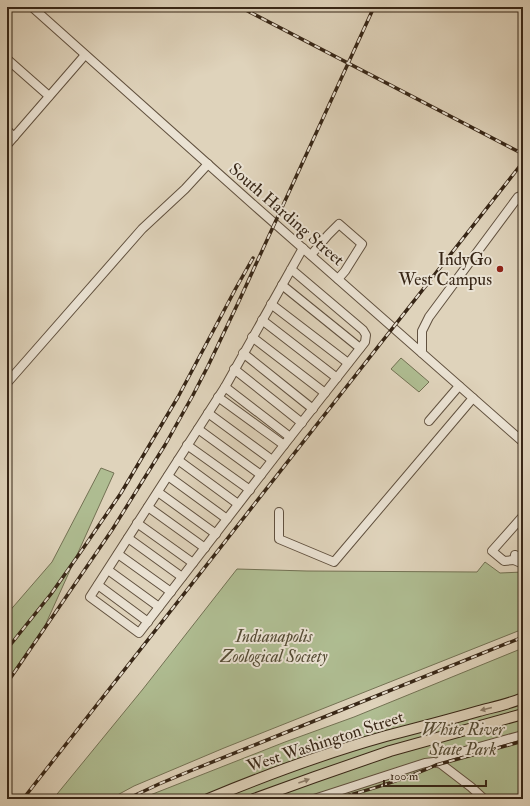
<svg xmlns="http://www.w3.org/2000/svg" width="530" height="806" font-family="'IM FELL Double Pica',serif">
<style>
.green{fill:#afbd92;stroke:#737254}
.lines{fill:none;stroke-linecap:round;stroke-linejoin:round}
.minor-casing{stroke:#61513f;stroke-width:10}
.major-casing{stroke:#372616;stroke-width:12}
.minor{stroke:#eae2d3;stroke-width:8}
.major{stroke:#dfd3bb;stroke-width:10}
.rail-casing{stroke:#372616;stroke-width:3.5}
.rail{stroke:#eae2d3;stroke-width:2;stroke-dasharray:6;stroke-linecap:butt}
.oneway{fill:#8b7c68}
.poi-dot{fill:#8f2418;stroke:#eae2d3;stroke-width:1.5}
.labels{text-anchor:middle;stroke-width:4;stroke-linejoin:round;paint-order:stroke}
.street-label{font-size:17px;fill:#372616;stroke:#eae2d3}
.poi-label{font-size:17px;fill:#372616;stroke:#eae2d3;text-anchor:end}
.park-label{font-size:17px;font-style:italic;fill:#554c35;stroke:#eae2d3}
</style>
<rect width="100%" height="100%" fill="#dfd3bb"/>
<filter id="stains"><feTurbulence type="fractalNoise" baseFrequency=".005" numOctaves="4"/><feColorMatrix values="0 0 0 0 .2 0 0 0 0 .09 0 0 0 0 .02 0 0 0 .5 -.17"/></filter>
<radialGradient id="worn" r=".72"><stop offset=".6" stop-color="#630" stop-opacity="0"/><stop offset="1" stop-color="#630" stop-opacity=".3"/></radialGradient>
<g class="green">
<path d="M401,358l28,24 -10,10 -28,-23z"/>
<path d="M101,468l13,5 -71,157 -36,50v-66l45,-52z"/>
<path d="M485,562l15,11 23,-1v57l-299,119 -90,38 -24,13h-57l90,-110 94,-120 70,2 170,1z"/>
<path d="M523,648v151h-383l145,-57 69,-25z"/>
</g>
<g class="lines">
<g class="minor-casing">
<g id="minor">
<path d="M32,7l224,200 267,235"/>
<path d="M7,59l42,37"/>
<path d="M7,130l7,7"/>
<path d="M7,145l78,-90"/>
<path d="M311,255l17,-20 11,-11 23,20 -17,27 -7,8"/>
<path d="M291,269l72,61 3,5 -1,7 -81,103 -145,188 -49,-36 135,-210 78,-139"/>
<path d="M282,285l78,63"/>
<path d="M271,304l77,59"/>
<path d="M262,320l75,58"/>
<path d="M252,337l73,56"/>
<path d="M243,353l70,56"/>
<path d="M422,353v-22l7,-14 89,-120 5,-2"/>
<path d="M234,369l68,54"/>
<path d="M7,383l135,-154 43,-40 23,-25"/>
<path d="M225,387l65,50"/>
<path d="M218,397l66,48"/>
<path d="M208,413l64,47"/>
<path d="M429,421l30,-35"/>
<path d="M198,429l63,46"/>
<path d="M187,445l63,45"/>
<path d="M178,460l60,44"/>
<path d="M168,476l59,43"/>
<path d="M158,492l58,42"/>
<path d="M148,507l57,41"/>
<path d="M279,512v27l55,23 139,-164"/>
<path d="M137,523l56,40"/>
<path d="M128,538l54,39"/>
<path d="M118,554l53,38"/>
<path d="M515,555l-1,5 9,4"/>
<path d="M514,560l-10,1 -12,-10 31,-35"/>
<path d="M108,570l51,37"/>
<path d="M98,585l50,37"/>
<path d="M437,763l10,-7 72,-20 4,1"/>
<path d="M314,799l111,-36 9,-1 7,2 30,23 13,12"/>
</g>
</g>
<g class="major-casing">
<g id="major">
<path d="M208,799c58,-24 117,-46 178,-63 31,-8 62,-16 93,-25 15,-4 30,-7 44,-13"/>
<path d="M254,799l61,-22 75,-26 133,-37"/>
</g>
</g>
<use href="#minor" class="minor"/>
<use href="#major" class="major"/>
<g class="rail-casing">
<g id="rail">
<path d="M240,7l283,147"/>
<path d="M7,649l44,-55 31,-44 39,-57 57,-96 58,-109 17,-30"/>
<path d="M7,683l105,-153 53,-85 28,-50 15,-29 31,-65 135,-294"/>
<path d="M23,799l500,-637"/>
<path d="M127,799l32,-15 31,-13 333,-134"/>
<path d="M335,799c34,-9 69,-19 101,-34l87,-24"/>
</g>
</g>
<use href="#rail" class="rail"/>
</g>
<defs><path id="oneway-solid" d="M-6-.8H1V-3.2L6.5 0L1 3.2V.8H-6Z"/></defs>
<g class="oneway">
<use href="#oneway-solid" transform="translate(486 709) rotate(166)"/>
<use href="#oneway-solid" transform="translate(304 781) rotate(-20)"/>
</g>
<circle class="poi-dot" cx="500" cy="269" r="4"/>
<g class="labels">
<g class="street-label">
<text transform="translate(287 214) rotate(41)" y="6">South Harding Street</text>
<text transform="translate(325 741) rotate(-18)" y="6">West Washington Street</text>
</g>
<g class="poi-label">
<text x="492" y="265">IndyGo<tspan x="492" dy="20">West Campus</tspan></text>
</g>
<g class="park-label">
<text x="274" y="642">Indianapolis<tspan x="274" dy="20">Zoological Society</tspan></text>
<text x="463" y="735">White River<tspan x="463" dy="20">State Park</tspan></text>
</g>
</g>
<rect width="530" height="806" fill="none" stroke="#dfd3bb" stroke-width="24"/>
<rect x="8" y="8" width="514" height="790" fill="none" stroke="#372616" stroke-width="2"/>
<rect x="12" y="12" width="506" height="782" fill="none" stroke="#372616"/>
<path d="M384 780v6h102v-6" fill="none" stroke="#372616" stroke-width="2"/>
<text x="390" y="780" font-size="12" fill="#372616" stroke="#eae2d3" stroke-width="3" paint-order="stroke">100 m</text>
<rect width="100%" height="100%" filter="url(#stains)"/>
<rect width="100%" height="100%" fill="url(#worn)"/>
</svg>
